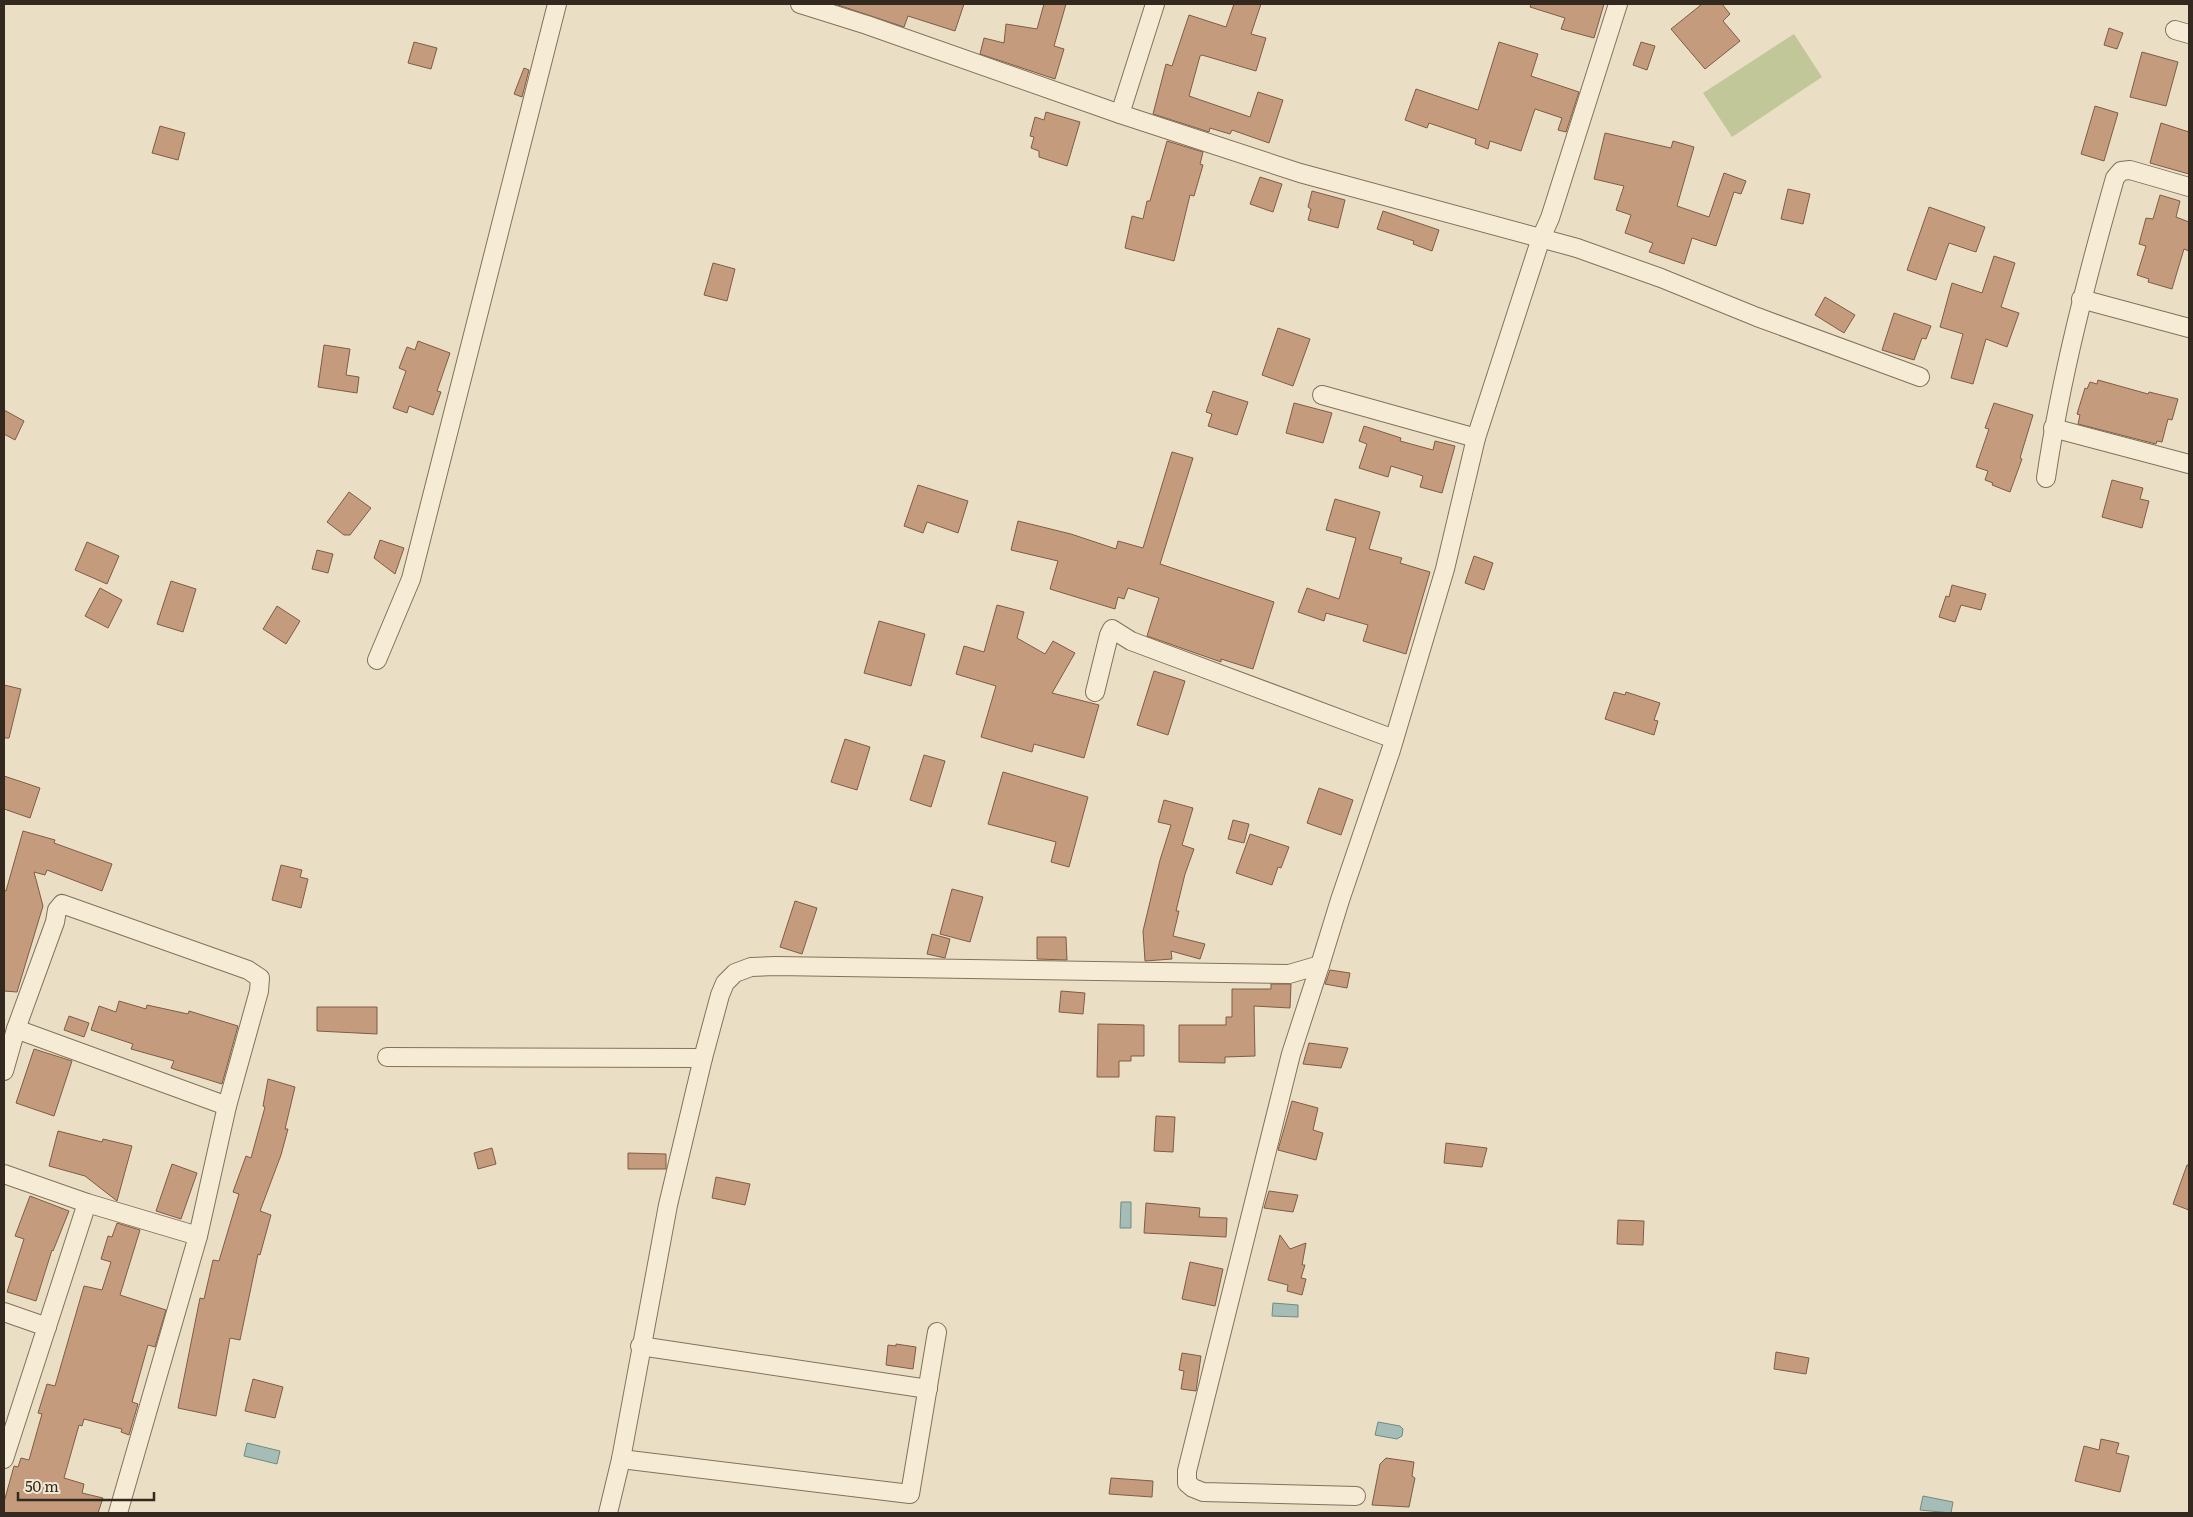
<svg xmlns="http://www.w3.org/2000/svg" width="2193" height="1517" font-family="Literata,serif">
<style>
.green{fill:#c1c799}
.water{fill:#a5bdb6;stroke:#6d8b83}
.building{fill:#c59b7d;stroke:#805c44}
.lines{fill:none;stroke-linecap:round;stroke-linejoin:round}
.minor-casing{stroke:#83715c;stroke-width:20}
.minor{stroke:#f6ecd6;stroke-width:18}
</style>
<rect width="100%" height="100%" fill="#eadfc4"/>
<path class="green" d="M1794,34l28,43 -90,60 -29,-44z"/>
<g class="water">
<path d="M1121,1202h10v26h-11z"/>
<path d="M1273,1303l25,2v12l-26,-1z"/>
<path d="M1378,1422l22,4 3,3 -1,7 -5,3 -22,-4z"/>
<path d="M247,1443l33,8 -3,13 -33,-8z"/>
<path d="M1923,1496l30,6 -2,11 -31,-3z"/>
</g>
<g class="building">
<path d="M835,4h129l-9,27 -47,-15 -4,11z"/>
<path d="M1044,4h22l-12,42 10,3 -9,30 -75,-25 4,-16 20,5 2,-19 31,5z"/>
<path d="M1234,4h27l-10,30 15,4 -10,33 -54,-16 -2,1 -11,40 61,21 8,-25 25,8 -14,43 -37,-13 -2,4 -20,-6 -1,4 -56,-18 13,-50 6,2 17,-51 37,12z"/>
<path d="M1531,4h73l-10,34 -33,-9 4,-11 -35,-11z"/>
<path d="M1702,4h20l8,10 -7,7 17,20 -35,28 -34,-40z"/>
<path d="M2109,28l14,5 -6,16 -13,-4z"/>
<path d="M414,42l23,6 -6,21 -23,-6z"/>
<path d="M1499,42l39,12 -7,22 48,16 -13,40 -8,-2 4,-12 -27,-9 -14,42 -31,-10 -2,8 -13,-5 1,-5 -47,-16 -2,5 -22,-8 11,-31 62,21z"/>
<path d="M1641,42l14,4 -8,24 -14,-5z"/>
<path d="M2142,52l36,10 -12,44 -36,-9z"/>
<path d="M524,68l5,2 -7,27 -8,-3z"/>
<path d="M2095,106l23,7 -14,48 -23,-7z"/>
<path d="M1046,112l34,10 -13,44 -28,-9v-6l-8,-3 3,-11 -4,-1 5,-19 9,3z"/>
<path d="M2161,123l28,9v42l-39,-11z"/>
<path d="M160,126l25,7 -7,27 -26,-7z"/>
<path d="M1605,133l66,15 2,-7 21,6 -17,59 32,11 15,-44 22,8 -5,13 -7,-2 -18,54 -24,-8 -8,26 -35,-12 4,-9 -28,-10 6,-18 -15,-5 8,-24 -30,-7z"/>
<path d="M1167,141l36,11 -3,12 3,1 -9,31 -4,-1 -16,66 -49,-13 7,-32 11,3 4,-18h3z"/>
<path d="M1260,177l22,7 -9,28 -23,-8z"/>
<path d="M1788,189l22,5 -7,30 -22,-5z"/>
<path d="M1312,191l33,9 -7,28 -30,-8 3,-11 -3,-2z"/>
<path d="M2160,195l20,6 -4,16 13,5v29l-5,-2 -12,40 -24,-7 1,-3 -12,-4 9,-29 -7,-2 7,-26 7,1z"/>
<path d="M1929,207l56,20 -9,25 -27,-9 -13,37 -29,-10z"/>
<path d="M1383,211l56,19 -7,21 -19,-7 1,-3 -37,-12z"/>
<path d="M1994,256l21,7 -14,44 18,6 -12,34 -21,-8 -13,45 -22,-6 12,-44 -23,-7 12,-44 30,10z"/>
<path d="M713,263l22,6 -8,32 -23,-6z"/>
<path d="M1825,297l30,18 -11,18 -29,-18z"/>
<path d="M1894,313l37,13 -5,13 -4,-1 -8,22 -32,-10z"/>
<path d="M1278,328l32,11 -17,47 -31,-11z"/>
<path d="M418,341l32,12 -13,38 4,1 -8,23 -24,-9 -2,7 -14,-5 13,-37 -7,-3 8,-21 8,3z"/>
<path d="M324,345l26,4 -4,26 13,2 -2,16 -39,-6z"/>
<path d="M2098,380l50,14 1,-2 29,7 -6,21 -4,-1 -6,23 -5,-1 -1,3 -78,-20 2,-9 -3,-1 8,-26 2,1 3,-7 7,2z"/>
<path d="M1213,391l35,11 -11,33 -29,-9 4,-12 -6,-2z"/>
<path d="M1294,403l38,10 -9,30 -37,-10z"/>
<path d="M1994,403l39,12 -13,43 2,1 -12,33 -18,-7 1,-2 -8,-3 3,-9 -12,-4 13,-38 -4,-1z"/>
<path d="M4,410l20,11 -9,19 -11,-6z"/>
<path d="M1364,426l37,12 -1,3 33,9 2,-9 20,5 -13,47 -22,-6 3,-11 -32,-10 -3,11 -29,-9 8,-24 -8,-3z"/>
<path d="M1172,452l21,6 -33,106 114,38 -21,67 -32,-10v3l-74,-26 12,-38 -31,-10 -4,11 -6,-2 -3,12 -65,-20 8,-28 -47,-11 7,-29 53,13 45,15 2,-8 25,7z"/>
<path d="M2112,480l31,8 -3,11 9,2 -7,27 -40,-11z"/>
<path d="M918,485l50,16 -10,32 -31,-11 -4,11 -19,-7z"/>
<path d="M349,492l22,16 -21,27h-6l-17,-13z"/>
<path d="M1335,499l45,13 -11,37 33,9 -2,5 30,9 -24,82 -43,-13 5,-16 -42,-12 -2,8 -26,-9 9,-24 32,11 17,-61 -30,-8z"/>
<path d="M380,540l24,8 -9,26 -21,-16z"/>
<path d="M87,542l32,14 -12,28 -32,-14z"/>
<path d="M317,550l16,4 -5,19 -16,-4z"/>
<path d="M1474,556l19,7 -9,27 -19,-7z"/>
<path d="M171,581l25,8 -13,43 -26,-8z"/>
<path d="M1952,585l34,9 -5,16 -20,-5 -6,17 -16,-5 7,-21 3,1z"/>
<path d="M100,588l22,12 -14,28 -23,-12z"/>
<path d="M997,605l27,7 -7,26 28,16 8,-13 22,12 -23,40 47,12 -15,53 -50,-14 -2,8 -51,-15 15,-51 -40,-12 8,-28 20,6z"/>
<path d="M277,606l23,15 -14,23 -23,-15z"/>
<path d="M879,621l46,13 -14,52 -47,-13z"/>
<path d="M1154,671l31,10 -17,54 -31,-10z"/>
<path d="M4,685l17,4 -12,49h-5z"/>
<path d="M1614,692l11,3 1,-3 34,11 -6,17 4,1 -4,14 -49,-16z"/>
<path d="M845,739l25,8 -13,43 -26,-8z"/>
<path d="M924,755l21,6 -14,46 -21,-7z"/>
<path d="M1003,772l85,25 -19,70 -18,-5 5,-20 -68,-18z"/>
<path d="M4,776l36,12 -10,30 -26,-9z"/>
<path d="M1319,788l34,12 -12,35 -34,-12z"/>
<path d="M1164,800l29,8 -11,37 12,4 -9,25 -9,37h3l-6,25 32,8 -5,15 -29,-8 1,8 -27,2 -2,-30 17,-71 11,-35 -13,-3z"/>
<path d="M1233,820l16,4 -5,19 -16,-4z"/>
<path d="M23,831l32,9 -1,3 58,21 -10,27 -55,-21 -2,5 -11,-3 9,34 -26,86 -13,-1v-101l2,1z"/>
<path d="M1250,834l39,13 -8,21 -3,-1 -6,18 -36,-12z"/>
<path d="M281,865l21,5 -2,7 8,2 -7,29 -29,-8z"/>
<path d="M952,889l31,8 -13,45 -30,-8z"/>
<path d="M795,901l22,7 -15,46 -22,-7z"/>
<path d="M932,934l18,5 -5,19 -18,-4z"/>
<path d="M1037,937h29l1,23 -30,-1z"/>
<path d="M1330,970l20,3 -3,15 -22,-4z"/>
<path d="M1271,984h20l-1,24 -36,-2 1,50 -30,1v6l-46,-1v-37h47v-8h6v-28h39z"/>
<path d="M1061,991l24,2 -2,21 -24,-2z"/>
<path d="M119,1001l27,8 1,-4 41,9 1,-3 49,15 -16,58 -45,-14 -6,-2 3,-7 -43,-12 2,-5 -42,-14 8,-24 17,6z"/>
<path d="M317,1007h60v27l-60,-3z"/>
<path d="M69,1016l20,7 -5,14 -20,-7z"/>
<path d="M1098,1024l46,1v31h-13v5h-12v16h-22z"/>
<path d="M1309,1043l39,5 -7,20 -38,-4z"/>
<path d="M34,1049l38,12 -18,55 -38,-13z"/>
<path d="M268,1079l27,8 -10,42h3l-7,26 -21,56 11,4 -11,40 -2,-1 -18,86 -10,-2 -14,78 -38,-8 22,-110 4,1 9,-39 6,1 20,-67 -6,-2 13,-36 5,2 14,-51 -2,-1z"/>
<path d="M1292,1101l26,7 -5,22 10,3 -7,27 -38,-10z"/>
<path d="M1156,1116l19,1 -2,35 -19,-1z"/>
<path d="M58,1131l44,11 1,-3 29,7 -15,55 -32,-25 -36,-10z"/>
<path d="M1446,1143l41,5 -5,19 -38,-4z"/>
<path d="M492,1148l4,16 -18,5 -4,-16z"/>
<path d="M628,1153l38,1v15h-38z"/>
<path d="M172,1164l25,9 -16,46 -25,-8z"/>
<path d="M2187,1165h2v45l-16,-6z"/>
<path d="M716,1177l34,7 -5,21 -33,-7z"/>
<path d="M1269,1191l29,4 -5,17 -29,-4z"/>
<path d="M30,1196l39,15 -16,40 -1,-1 -16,51 -29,-9 17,-53 -9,-3z"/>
<path d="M1146,1203l54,5 -1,9 28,1 -1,19 -82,-4z"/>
<path d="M1618,1220l26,1 -1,24 -26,-1z"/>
<path d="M117,1223l23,7 -20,65 46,15 -11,37 -7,-2 -16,57 6,2 -9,31 -8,-3 1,-3 -38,-10 -2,7 -3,-1 -15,53 20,6 -2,9 21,5 -5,15h-94v-11l10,-36 4,1 3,-9 8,2 13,-46 -4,-1 9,-29 8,2 29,-100 18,4 9,-28 -10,-3 7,-23 4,1z"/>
<path d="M1280,1235l10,14 16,-6 -4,22h3l-4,13 5,1 -4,16 -15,-4 1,-6 -20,-5z"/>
<path d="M1190,1262l33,7 -8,37 -33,-7z"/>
<path d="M896,1344l20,3 -3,22 -27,-4 2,-20 8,1z"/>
<path d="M1776,1352l33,6 -3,16 -32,-5z"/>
<path d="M1182,1353l19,3 -5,35 -15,-2 3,-18 -5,-1z"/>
<path d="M253,1379l30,8 -8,31 -30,-7z"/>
<path d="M2101,1439l18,4 -3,10 13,3 -9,36 -45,-11 9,-35 15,4z"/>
<path d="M1386,1458l28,4 -2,14 3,2 -6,29 -37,-2 8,-41z"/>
<path d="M1111,1478l42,3 -1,16 -43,-3z"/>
</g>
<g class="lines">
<g class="minor-casing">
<g id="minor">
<path d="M800,4l67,21 253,89 180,59 277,75 84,30 96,39 163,60"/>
<path d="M2175,30l14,4"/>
<path d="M1120,114l35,-110"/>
<path d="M2081,299l108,29"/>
<path d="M1322,395l154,43"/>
<path d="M2053,428l136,36"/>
<path d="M2046,478c15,-102 41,-201 69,-300l6,-7 9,-1 59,17"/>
<path d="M377,660l34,-81 146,-575"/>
<path d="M1095,692l14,-57 3,-6 19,12 263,98"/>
<path d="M1320,965l-29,89 -104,417v12l6,5 10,4 153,4"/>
<path d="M16,1029l211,77"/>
<path d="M387,1057l316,1"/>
<path d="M4,1071l12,-42 39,-107 2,-12 5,-6 186,66 12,8 -1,13 -32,115 -29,130 -80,277"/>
<path d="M4,1174l83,29 111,33"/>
<path d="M4,1312l43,15"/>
<path d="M640,1346l288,43"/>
<path d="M4,1459l83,-256"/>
<path d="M621,1459l289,35 27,-162"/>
<path d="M608,1513l13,-54 47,-254 35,-147 17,-63 5,-12 10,-10 16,-6 25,-1 513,8 31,-9 20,-65 51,-150 54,-181 31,-131 65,-200 9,-20 68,-214"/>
</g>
</g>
<use href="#minor" class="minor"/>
</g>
<rect width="2193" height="1517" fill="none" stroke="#34291f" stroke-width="10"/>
<path d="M18 1492v8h136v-8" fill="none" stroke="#34291f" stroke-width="2.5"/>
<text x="25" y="1492" font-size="15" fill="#34291f" stroke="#f2e9d3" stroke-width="4" paint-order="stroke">50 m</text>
</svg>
